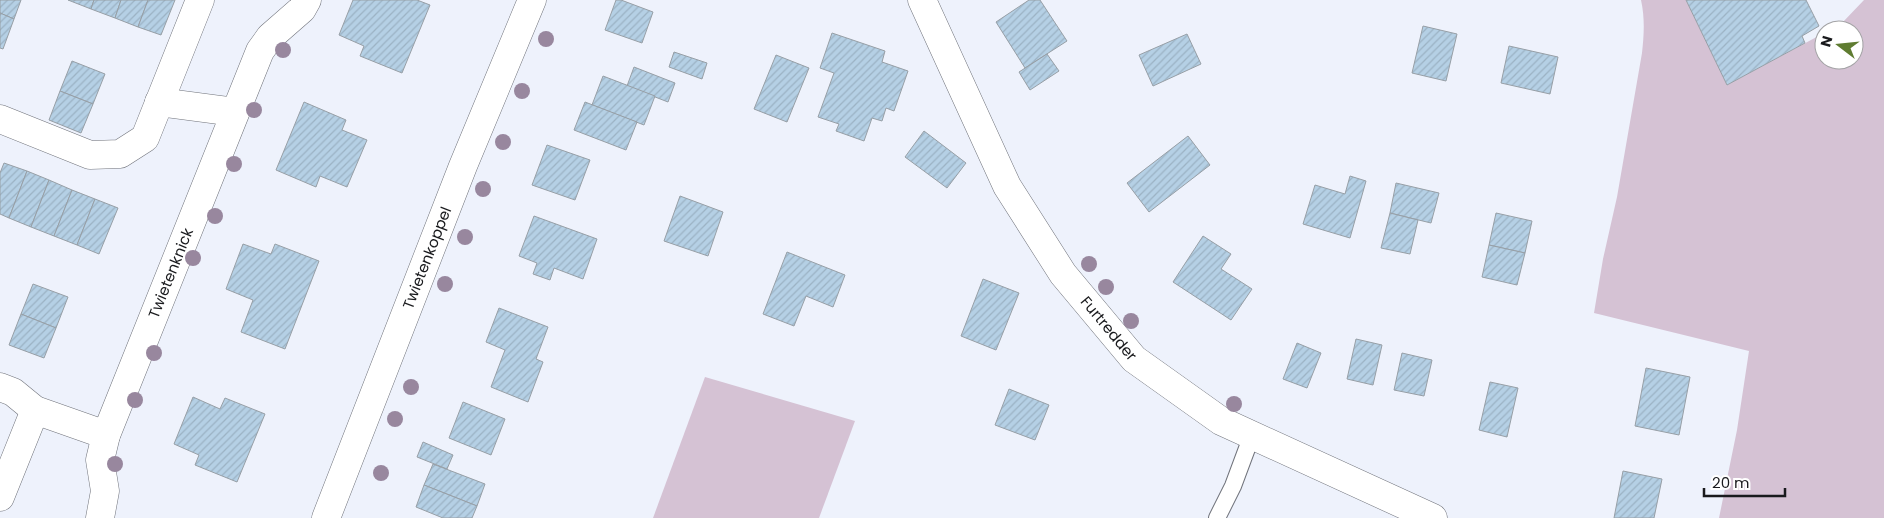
<svg xmlns="http://www.w3.org/2000/svg" width="1884" height="518" font-family="Poppins,sans-serif">
<style>
.grass{fill:#d5c2d4}
.building{fill:url(#building-hatch);stroke:#979fa6}
.lines{fill:none;stroke-linecap:round;stroke-linejoin:round}
.service-casing{stroke:#70737b;stroke-width:18}
.minor-casing{stroke:#70737b;stroke-width:29}
.service{stroke:#fff;stroke-width:16}
.minor{stroke:#fff;stroke-width:28}
.tree{fill:#98879e}
.labels{text-anchor:middle;stroke-width:4;stroke-linejoin:round;paint-order:stroke}
.street-label{font-size:15px;fill:#191a1d;stroke:#fff}
</style>
<defs>
<pattern id="building-hatch" width="6" height="6" patternUnits="userSpaceOnUse" patternTransform="scale(1.25)"><rect width="6" height="6" fill="#b5d0e5"/><path d="M-1 1l2-2M0 6l6-6M5 7l2-2" fill="none" stroke="#9bb2c4"/></pattern>
</defs>
<rect width="100%" height="100%" fill="#eef2fc"/>
<g class="grass">
<path d="M1641,0h45l41,85 97,-52v27h30v-30h-25l13,-7 22,-23h20v518h-165l18,-88 12,-79 -155,-38 9,-54 14,-62 25,-144c2,-18 3,-35 -1,-53z"/>
<path d="M705,377l150,44 -36,97h-166z"/>
</g>
<g class="building">
<path d="M0,0h21l-7,19 -14,-6z"/>
<path d="M68,0h26l-3,9z"/>
<path d="M94,0h27l-6,18 -24,-9z"/>
<path d="M121,0h27l-10,27 -23,-9z"/>
<path d="M148,0h27l-14,35 -23,-8z"/>
<path d="M353,0h64l13,5 -28,68 -42,-17 4,-10 -25,-11z"/>
<path d="M616,0h5l32,12 -11,31 -37,-13z"/>
<path d="M1029,0h11l27,41 -42,27 -29,-46z"/>
<path d="M1686,0h120l13,26 -17,10 3,7 -78,42z"/>
<path d="M0,13l14,6 -11,30 -3,-1z"/>
<path d="M1423,26l34,8 -11,47 -34,-8z"/>
<path d="M832,33l53,18 -3,11 26,9 -14,40 -8,-3 -4,13 -10,-3 -8,23 -28,-10 3,-7 -21,-7 16,-44 -14,-5z"/>
<path d="M1187,34l14,30 -48,22 -14,-31z"/>
<path d="M1509,46l49,11 -8,37 -49,-11z"/>
<path d="M674,52l33,11 -5,16 -33,-12z"/>
<path d="M1047,54l12,17 -29,19 -11,-18z"/>
<path d="M776,55l33,13 -22,54 -33,-13z"/>
<path d="M72,61l33,13 -12,30 -33,-13z"/>
<path d="M634,67l41,16 -7,19 -41,-16z"/>
<path d="M603,76l52,20 -11,29 -52,-20z"/>
<path d="M60,91l33,13 -12,29 -32,-13z"/>
<path d="M304,102l42,18 -4,10 25,10 -20,47 -27,-11 -4,11 -40,-17z"/>
<path d="M585,102l52,20 -11,28 -52,-20z"/>
<path d="M924,131l42,32 -19,25 -42,-31z"/>
<path d="M1188,136l22,29 -61,47 -22,-29z"/>
<path d="M547,145l43,15 -15,40 -43,-15z"/>
<path d="M4,163l23,8 -18,47 -9,-4v-41z"/>
<path d="M27,171l22,9 -18,47 -22,-9z"/>
<path d="M1350,176l16,5 -16,57 -47,-14 12,-39 30,9z"/>
<path d="M49,180l23,10 -18,46 -23,-9z"/>
<path d="M1396,183l43,10 -8,30 -41,-10z"/>
<path d="M72,190l23,9 -18,46 -23,-9z"/>
<path d="M680,196l43,16 -15,44 -44,-15z"/>
<path d="M95,199l23,9 -19,46 -22,-9z"/>
<path d="M1390,213l28,7 -8,34 -29,-6z"/>
<path d="M1496,213l36,8 -7,32 -36,-8z"/>
<path d="M534,216l63,23 -14,40 -29,-11 -4,12 -17,-6 4,-11 -18,-7z"/>
<path d="M1203,236l28,18 -10,15 31,20 -21,31 -58,-38z"/>
<path d="M243,244l28,10 4,-10 44,17 -34,88 -44,-17 12,-32 -27,-11z"/>
<path d="M1489,245l36,8 -8,32 -35,-8z"/>
<path d="M787,252l58,23 -12,32 -27,-11 -12,30 -31,-12z"/>
<path d="M983,279l36,14 -23,57 -35,-14z"/>
<path d="M33,284l35,13 -12,31 -35,-14z"/>
<path d="M499,308l49,19 -12,32 7,3 -15,40 -37,-15 14,-37 -19,-8z"/>
<path d="M21,314l35,14 -12,30 -35,-13z"/>
<path d="M1356,339l26,6 -9,40 -26,-6z"/>
<path d="M1297,343l24,10 -14,35 -24,-9z"/>
<path d="M1402,353l30,7 -8,36 -30,-6z"/>
<path d="M1646,368l44,9 -11,58 -44,-9z"/>
<path d="M1490,382l28,6 -11,49 -28,-7z"/>
<path d="M1009,389l40,16 -14,35 -40,-15z"/>
<path d="M193,397l27,12 5,-11 40,16 -28,68 -42,-17 4,-10 -25,-11z"/>
<path d="M463,402l42,17 -14,36 -42,-17z"/>
<path d="M423,442l30,13 -6,14 -30,-12z"/>
<path d="M433,464l52,20 -8,22 -53,-21z"/>
<path d="M1623,471l39,8 -8,39h-40z"/>
<path d="M424,485l53,21 -5,12h-29l-27,-11z"/>
</g>
<g class="lines">
<g class="service-casing">
<path id="service" d="M1217,518l16,-32 19,-51"/>
</g>
<g class="minor-casing">
<g id="minor">
<path id="s1" d="M922,0l85,186 56,88 71,85 87,62 212,97"/>
<path d="M159,102l76,10"/>
<path d="M0,119l90,36 30,-1 25,-16 55,-138"/>
<path d="M0,387l13,5 22,18 71,25"/>
<path d="M0,497l35,-87"/>
<path id="s2" d="M100,518l5,-27 -5,-31 6,-25 154,-384 10,-14 32,-28 5,-9"/>
<path id="s3" d="M326,518l137,-352 69,-166"/>
</g>
</g>
<use href="#service" class="service"/>
<use href="#minor" class="minor"/>
</g>
<g class="tree">
<circle cx="546" cy="39" r="8"/>
<circle cx="283" cy="50" r="8"/>
<circle cx="522" cy="91" r="8"/>
<circle cx="254" cy="110" r="8"/>
<circle cx="503" cy="142" r="8"/>
<circle cx="234" cy="164" r="8"/>
<circle cx="483" cy="189" r="8"/>
<circle cx="215" cy="216" r="8"/>
<circle cx="465" cy="237" r="8"/>
<circle cx="193" cy="258" r="8"/>
<circle cx="1089" cy="264" r="8"/>
<circle cx="445" cy="284" r="8"/>
<circle cx="1106" cy="287" r="8"/>
<circle cx="1131" cy="321" r="8"/>
<circle cx="154" cy="353" r="8"/>
<circle cx="411" cy="387" r="8"/>
<circle cx="135" cy="400" r="8"/>
<circle cx="1234" cy="404" r="8"/>
<circle cx="395" cy="419" r="8"/>
<circle cx="115" cy="464" r="8"/>
<circle cx="381" cy="473" r="8"/>
</g>
<g class="labels">
<g class="street-label">
<text dy="5" stroke="none"><textPath href="#s3" startOffset="279">Twietenkoppel</textPath></text>
<text dy="5" stroke="none"><textPath href="#s2" startOffset="259">Twietenknick</textPath></text>
<text dy="5" stroke="none"><textPath href="#s1" startOffset="380">Furtredder</textPath></text>
</g>
</g>
<g transform="translate(1839 45) rotate(286)"><circle r="24" fill="#ffffff" stroke="#a3a3a5"/>
<path d="M0-4L9 19L0 12L-9 19Z" fill="#5f7c31"/>
<text y="-8" font-size="14" font-weight="bold" text-anchor="middle" fill="#191a1d">N</text>
</g>
<path d="M1704 488v8h81v-8" fill="none" stroke="#191a1d" stroke-width="2.5"/>
<text x="1712" y="488" font-size="15" fill="#191a1d" stroke="#ffffff" stroke-width="4" paint-order="stroke">20 m</text>
</svg>
